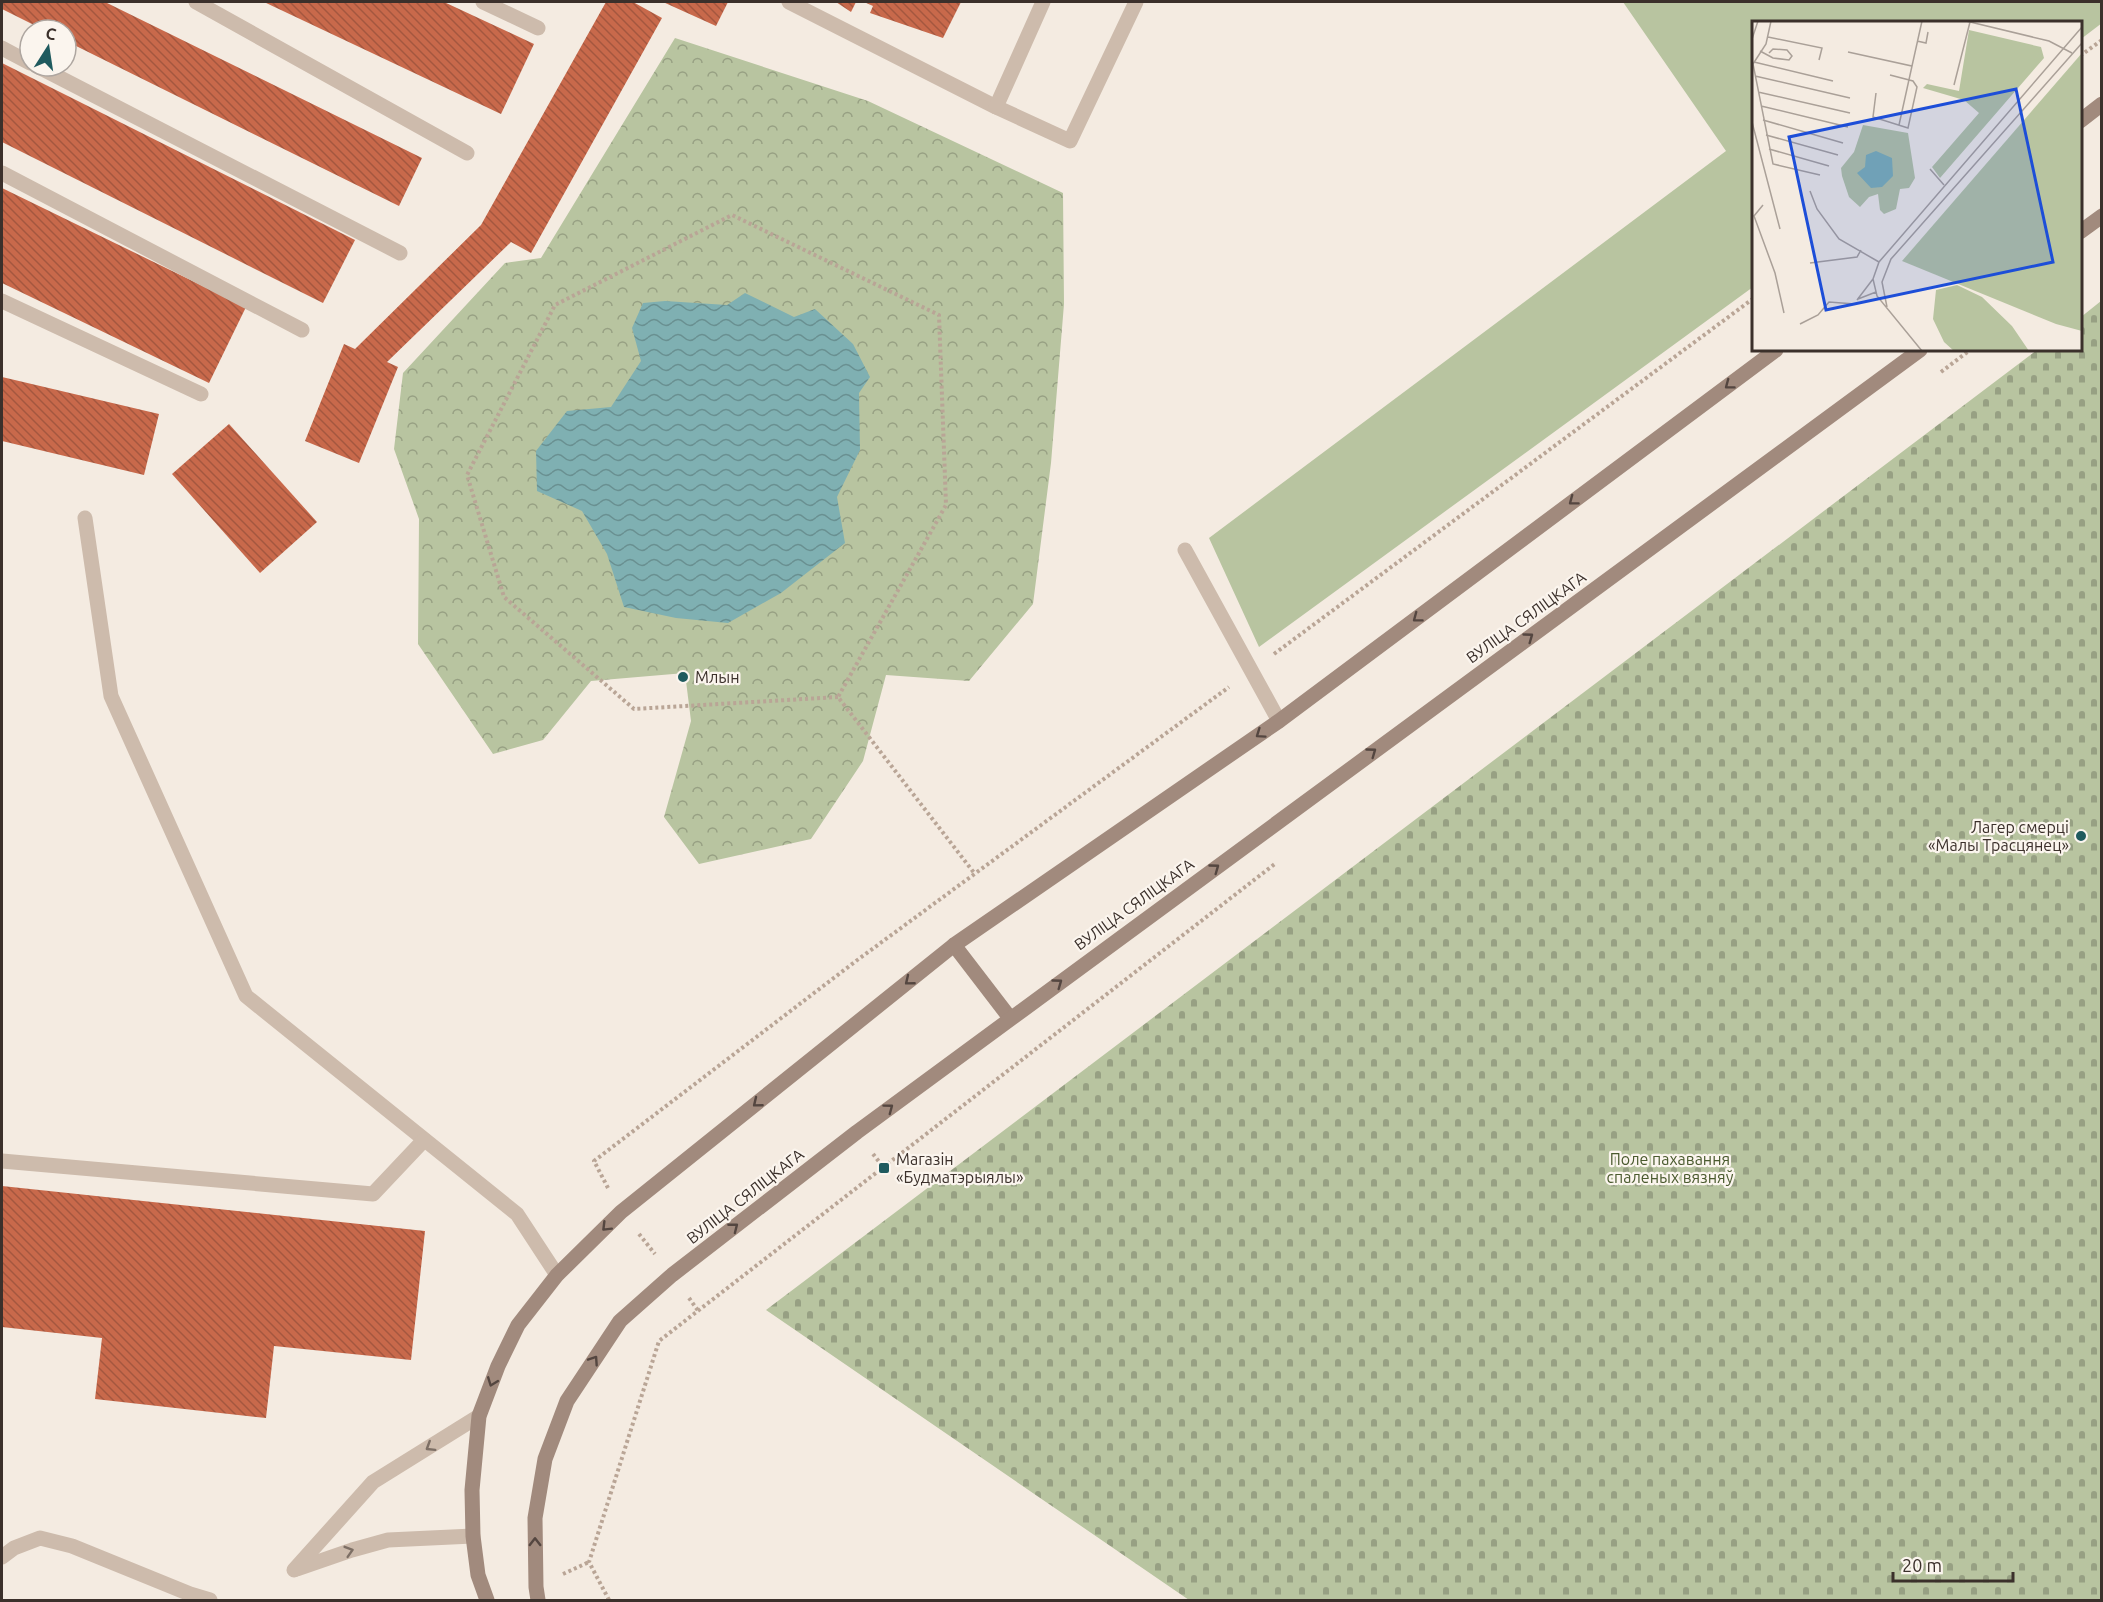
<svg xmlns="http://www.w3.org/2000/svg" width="2103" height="1602" font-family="Ubuntu,sans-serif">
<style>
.green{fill:#b8c4a0}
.forest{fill:url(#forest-crowns)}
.cemetery{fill:url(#cemetery-stones)}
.water{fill:url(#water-waves)}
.building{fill:url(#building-back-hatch)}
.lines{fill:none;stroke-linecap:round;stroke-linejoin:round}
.path{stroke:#b9a596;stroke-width:4;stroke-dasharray:3 3;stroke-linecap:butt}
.lane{stroke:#cdbbac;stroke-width:15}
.secondary{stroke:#a18a7d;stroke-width:15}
.oneway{stroke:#544640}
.oneway2{stroke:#7d6f65}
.poi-dot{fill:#1f5a5e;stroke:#fbf5ee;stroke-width:2}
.labels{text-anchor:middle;stroke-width:4.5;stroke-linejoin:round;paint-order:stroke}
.street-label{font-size:16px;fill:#3b302b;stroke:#fbf5ee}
.poi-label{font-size:16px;fill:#3b302b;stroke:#fbf5ee;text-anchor:start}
.park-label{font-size:16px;fill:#4a5a2e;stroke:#fbf5ee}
.inset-road{fill:none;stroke:#aaa098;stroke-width:1.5}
.view{fill:#1d4ed8;fill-opacity:0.15;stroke:#1d4ed8;stroke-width:3}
.inset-edge{fill:none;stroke:#3b302b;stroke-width:3}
</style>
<defs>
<pattern id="forest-crowns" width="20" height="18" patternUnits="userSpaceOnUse" patternTransform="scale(1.5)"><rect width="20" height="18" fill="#b8c4a0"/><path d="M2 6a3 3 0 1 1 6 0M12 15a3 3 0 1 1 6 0" fill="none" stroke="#97a083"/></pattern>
<pattern id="cemetery-stones" width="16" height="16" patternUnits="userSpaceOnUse" patternTransform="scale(1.5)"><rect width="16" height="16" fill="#b8c4a0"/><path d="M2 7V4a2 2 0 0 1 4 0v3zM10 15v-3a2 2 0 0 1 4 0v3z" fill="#97a083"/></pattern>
<pattern id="water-waves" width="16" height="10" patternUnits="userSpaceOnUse" patternTransform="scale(1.5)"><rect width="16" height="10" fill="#7fb0b2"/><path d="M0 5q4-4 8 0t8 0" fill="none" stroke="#699091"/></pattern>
<pattern id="building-back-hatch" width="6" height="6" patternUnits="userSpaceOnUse" patternTransform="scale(1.5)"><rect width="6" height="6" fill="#c8694b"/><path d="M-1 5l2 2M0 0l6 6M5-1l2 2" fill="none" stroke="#a4573f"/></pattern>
</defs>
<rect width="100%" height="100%" fill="#f4ebe1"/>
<path class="green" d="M1623,2h478l1,21 -21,16 -1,-17h-326l-1,265 -494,360 -50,-109 517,-387z"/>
<path class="forest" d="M675,38l193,63 195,92 1,111 -13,159 -18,141 -64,77 -83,-6 -23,86 -52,78 -112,25 -35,-47 27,-96 -6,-48 -94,8 -48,59 -50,14 -75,-110 1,-125 -25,-70 9,-76 102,-110 36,-5z"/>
<path class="cemetery" d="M2101,301v1299h-912l-423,-290 1271,-960h43l1,-33z"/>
<path class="water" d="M745,293l49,24 21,-8 38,35 17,33 -11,16 1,57 -23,47 8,46 -64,50 -53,30 -52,-5 -52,-11 -17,-53 -25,-43 -45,-20 -1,-40 31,-40 44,-4 30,-46 -9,-33 11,-25 22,-2 62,4z"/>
<g class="building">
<path d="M2,2h103l317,156 -23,48 -333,-165v-11h-22l-42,-21z"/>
<path d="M264,2h180l90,42 -33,70z"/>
<path d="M606,2h27l29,16 -131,235 -20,-11 -124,120 11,5 -39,96 -54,-22 39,-97 11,5 126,-124z"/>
<path d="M663,2h65l-12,24z"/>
<path d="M836,2h20l-5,10z"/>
<path d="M864,2h97l-18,36 -73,-25 3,-7z"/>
<path d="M2,63l353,177 -32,63 -321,-161z"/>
<path d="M2,188l244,119 -37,76 -207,-100z"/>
<path d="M2,377l157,37 -15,61 -142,-34z"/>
<path d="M229,424l88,98 -57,51 -88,-99z"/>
<path d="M2,1186l423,45 -14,129 -137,-14 -8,72 -171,-19 7,-61 -100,-11z"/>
</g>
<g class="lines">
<g class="path">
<path d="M2080,56l22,-16"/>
<path d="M1941,372l29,-22"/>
<path d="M1274,654l480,-356"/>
<path d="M838,697l-204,12 -130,-112 -37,-122 88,-170 177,-90 207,100 7,190 -108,192 137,177"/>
<path d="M873,1154l11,14"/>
<path d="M608,1188l-14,-27 262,-200 373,-274"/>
<path d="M639,1234l16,20"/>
<path d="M689,1298l10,14"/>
<path d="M563,1574l26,-12"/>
<path d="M609,1600l-20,-38 70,-221 617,-478"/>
</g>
<g class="lane">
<path d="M196,2l271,151"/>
<path d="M483,2l55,26"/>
<path d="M789,2l207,105 74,34 66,-139"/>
<path d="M2,48l28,15"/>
<path d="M37,66l363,187"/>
<path d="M996,107l47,-105"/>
<path d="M2,173l300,157"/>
<path d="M2,301l199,93"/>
<path d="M85,518l26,178 135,300 271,218 40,61"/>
<path d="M1185,550l94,171"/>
<path d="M2,1161l371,33 51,-54"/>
<path d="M2,1557l12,-9 26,-10 32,8 118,48 20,6"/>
<path d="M297,1569l55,-19 36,-10 85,-4"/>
<path d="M294,1570l79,-88 106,-66"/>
</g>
<g class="secondary">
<path d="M2080,121l22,-17"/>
<path d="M2080,232l22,-16"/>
<path d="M954,945l56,73"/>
<path d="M487,1600l-9,-25 -5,-39 -1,-46 7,-74 19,-50 20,-41 39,-50 64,-63 333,-267 325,-224 497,-371"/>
<path d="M538,1600l-2,-13 -1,-69 10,-59 22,-58 53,-80 52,-46 185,-143 1063,-782"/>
</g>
</g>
<defs><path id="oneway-chevron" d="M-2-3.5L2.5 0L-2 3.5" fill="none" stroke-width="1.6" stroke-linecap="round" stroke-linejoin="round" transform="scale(1.5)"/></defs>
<g class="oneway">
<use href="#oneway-chevron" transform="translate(1729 385) rotate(143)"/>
<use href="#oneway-chevron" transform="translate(1573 501) rotate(143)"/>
<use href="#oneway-chevron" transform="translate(1417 618) rotate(143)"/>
<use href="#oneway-chevron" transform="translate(1529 637) rotate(-36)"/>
<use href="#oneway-chevron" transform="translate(1260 734) rotate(145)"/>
<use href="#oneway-chevron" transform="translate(1372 752) rotate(-36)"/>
<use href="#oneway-chevron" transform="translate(1215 868) rotate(-36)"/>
<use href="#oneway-chevron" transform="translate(909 981) rotate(141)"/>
<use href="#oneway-chevron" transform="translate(1058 983) rotate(-36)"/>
<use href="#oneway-chevron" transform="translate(757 1103) rotate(141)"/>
<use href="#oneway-chevron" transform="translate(889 1108) rotate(-37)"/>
<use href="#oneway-chevron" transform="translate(606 1227) rotate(135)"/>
<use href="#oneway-chevron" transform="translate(734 1227) rotate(-38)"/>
<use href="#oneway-chevron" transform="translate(594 1360) rotate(-56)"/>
<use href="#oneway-chevron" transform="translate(492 1382) rotate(111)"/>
<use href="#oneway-chevron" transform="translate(535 1542) rotate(-90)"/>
</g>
<g class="oneway2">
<use href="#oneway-chevron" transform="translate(430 1447) rotate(148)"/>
<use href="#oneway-chevron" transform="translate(349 1551) rotate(-17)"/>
</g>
<g class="poi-dot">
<circle cx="683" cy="677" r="6"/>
<circle cx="2081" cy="836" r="6"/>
<rect x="878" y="1162" width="12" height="12" rx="3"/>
</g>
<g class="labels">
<g class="street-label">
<text transform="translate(1526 617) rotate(-36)" y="6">ВУЛІЦА СЯЛІЦКАГА</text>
<text transform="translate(1134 904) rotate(-36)" y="6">ВУЛІЦА СЯЛІЦКАГА</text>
<text transform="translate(745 1196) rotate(-38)" y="6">ВУЛІЦА СЯЛІЦКАГА</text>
</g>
<g class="poi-label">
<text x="695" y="683">Млын</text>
<text x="2069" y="833" text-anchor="end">Лагер смерці<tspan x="2069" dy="18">«Малы Трасцянец»</tspan></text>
<text x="896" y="1165">Магазін<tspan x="896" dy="18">«Будматэрыялы»</tspan></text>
</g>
<g class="park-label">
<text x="1670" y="1165">Поле пахавання<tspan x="1670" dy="18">спаленых вязняў</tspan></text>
</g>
</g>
<g transform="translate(1752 21)">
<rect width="330" height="330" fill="#f4ebe1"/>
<path d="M217,9l72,17 3,11 -104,120 -8,-11 47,-54 -15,-13 -41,-12 4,-4 32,7zM205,264l25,12 30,29 17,25h-75l-10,-9 -11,-23 3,-29z" fill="#b8c4a0"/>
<path d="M111,104l45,8 7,45 -6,10 -9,1 -4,20 -12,5 -4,-4 -2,-16 -9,3 -9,10 -11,-10 -7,-21 -1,-8 13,-16z" fill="#b8c4a0"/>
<path d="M330,32v278l-26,-7 -154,-63z" fill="#b8c4a0"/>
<path d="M124,130l16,7 1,18 -11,11 -11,1 -14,-15 8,-6 1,-12z" fill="#7fb0b2"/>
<path class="inset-road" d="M19,0l-5,23 -13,20 20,100 47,11M214,0l83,20 23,12M16,16l54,11 -3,12M0,18l6,-18M165,20l9,2 2,-11M8,30l13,7 16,2 3,-4 -5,-6 -14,-1 -4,4M96,31l64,14 10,-45M2,41l79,19M3,55l95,22M202,64l16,-63M6,71l92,21M124,72l-3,24 35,11 9,-41 -4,-6 -23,-6M9,85l87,21M11,99l80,23M0,101l28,107M147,104l13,-59M14,114l72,20M17,128l60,17M178,148l14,16M58,170l7,18 22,30 40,23M11,184l-9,11 21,57 9,40M58,242l47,-6 4,-7M106,278l18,-7M105,279l16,-21M135,286l-5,-25 9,-23 191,-216M48,303l18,-9 11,-13 26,2M170,330l-45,-55 -4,-17 6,-17 203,-235"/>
<path class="view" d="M264,68l37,173 -227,48 -37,-173z"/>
<rect width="330" height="330" class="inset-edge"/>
</g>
<rect width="2103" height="1602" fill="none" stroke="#3b302b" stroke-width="6"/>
<g transform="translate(48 48) rotate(12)"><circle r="28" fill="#fbf5ee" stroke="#aea6a0" stroke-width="1.5"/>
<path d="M0-4.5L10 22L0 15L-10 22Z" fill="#1f5a5e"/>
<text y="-9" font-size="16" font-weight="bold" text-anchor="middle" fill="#3b302b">С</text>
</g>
<path d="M1893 1572v9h120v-9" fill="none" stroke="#3b302b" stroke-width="3"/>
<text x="1902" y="1572" font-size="18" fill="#3b302b" stroke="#fbf5ee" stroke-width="4.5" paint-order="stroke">20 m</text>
</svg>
